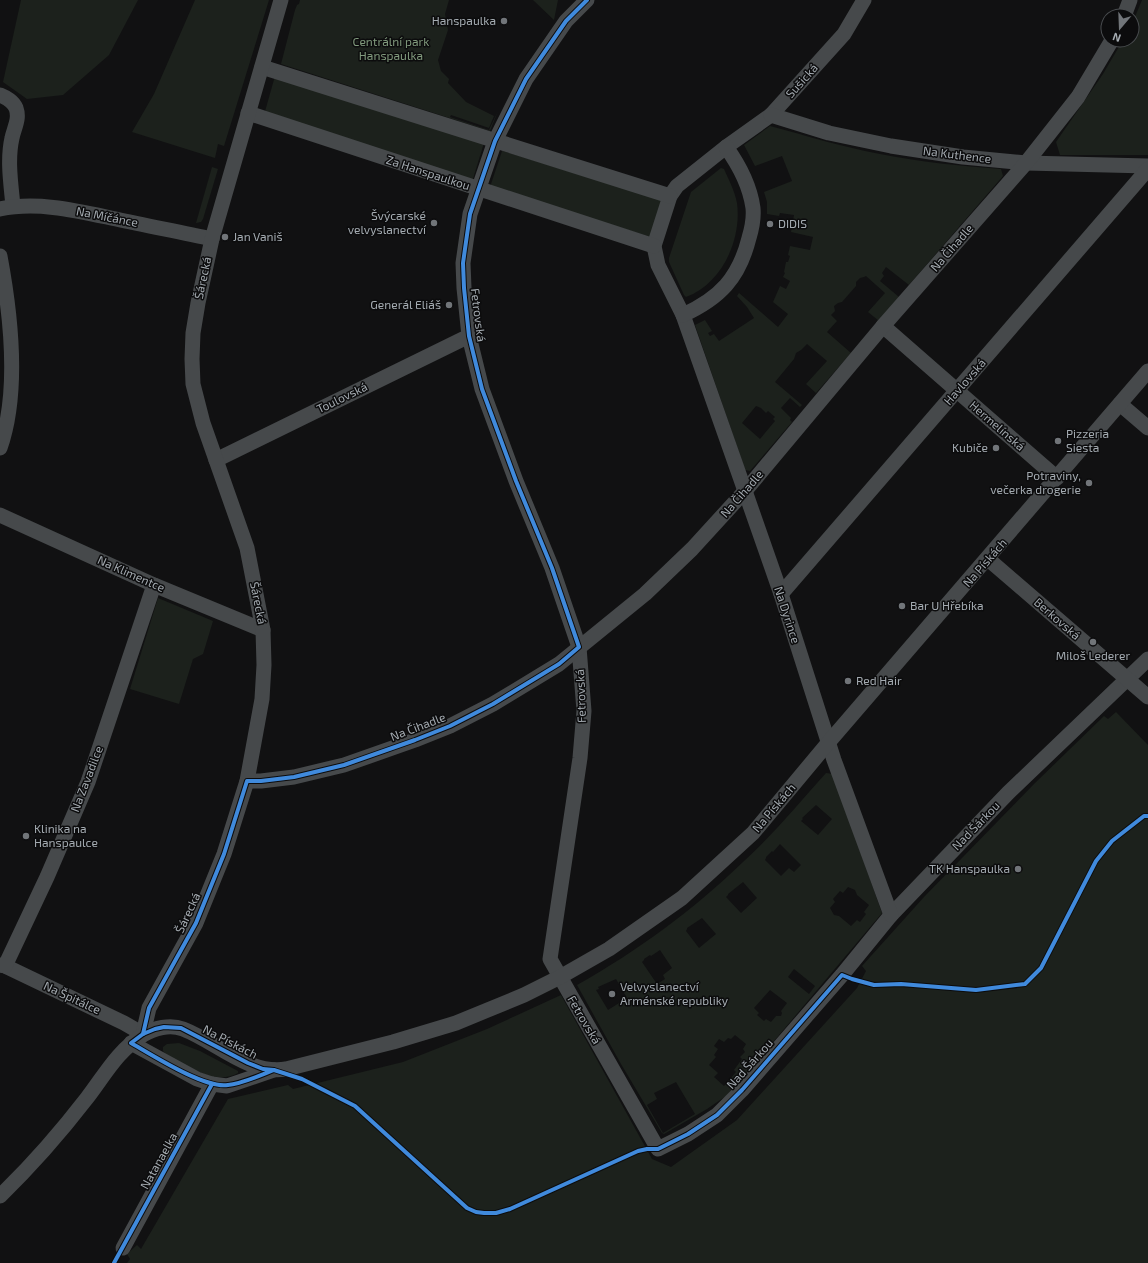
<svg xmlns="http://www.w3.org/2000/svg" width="1148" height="1263" font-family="'Exo 2',sans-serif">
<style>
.green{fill:#1c211c;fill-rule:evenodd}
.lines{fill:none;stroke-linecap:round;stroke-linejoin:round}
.minor{stroke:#46494b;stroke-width:15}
.cycleway-casing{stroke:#0c0c0d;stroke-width:6}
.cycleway{stroke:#408adc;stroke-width:4}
.poi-dot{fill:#717579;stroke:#0c0c0d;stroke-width:1.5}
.labels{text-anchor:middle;stroke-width:3;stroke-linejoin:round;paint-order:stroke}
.poi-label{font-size:12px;fill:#a4abb1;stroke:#0c0c0d;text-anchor:start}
.park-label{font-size:12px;fill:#819a7d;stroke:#0c0c0d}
.street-label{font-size:12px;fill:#a4abb1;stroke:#0c0c0d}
</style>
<rect width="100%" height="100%" fill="#111112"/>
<g class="green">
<path d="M21,0h117l-29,55 -46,40 -36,4 -24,-17z"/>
<path d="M195,0h74l-45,146 -6,-2 -3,14 -83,-26 22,-38z"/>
<path d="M300,0h149l-4,14 3,16 -10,30 3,11 8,8 -1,4 18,19 28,14 -5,12 -38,-13 -1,2 39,13 9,-19 -8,20 -209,-67 14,-54 2,-5 2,-1z"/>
<path d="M533,0h25l-4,20z"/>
<path d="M1142,0h6v155h-88l-4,-13 47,-68 20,-34h9v-16z"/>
<path d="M275,76l209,67 -12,39 -208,-67z"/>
<path d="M770,126c37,10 73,21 110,28 40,8 81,12 121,15l2,7 -94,109 -23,-18 -4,6 2,3 -4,5 19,16 -20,24 -11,-9 17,-19 -19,-17 -2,1 -4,1 -4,4v4l-14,16 -4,1 -4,3 1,5 -4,4 6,6 -10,11 24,21 -35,40 -10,-9 21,-23 -20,-17 -6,6 -5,3 -2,6 -19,23 27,23 -2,2 -10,-9 -9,10 10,10 -1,2 2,2 -42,49 -5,-1 -50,-145 10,-5 7,11 -4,2 2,3 4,-2 5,7 35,-23 -7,-11 -10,-11 2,-3 39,34 10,-13 -15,-12 7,-16 6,3 4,-8 -7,-4 2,-4 -1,-1 2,-10h2l2,-6 -2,-1 2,-9 20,4 3,-13 -22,-5 3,-17 -14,-2 -1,3 -12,-2v-12l-3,-10 28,-11 -10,-25 -27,10 -11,-21zM756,406l5,2 5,5 2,-2 7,6 -2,2 2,2 -15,18 -18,-16z"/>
<path d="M502,151h1l158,49 1,4 -11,33 -160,-49v-4z"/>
<path d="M212,167l6,2 -15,50 -2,3 -5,1z"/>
<path d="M721,168l3,1c5,11 11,23 13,34 5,36 -15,81 -51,94l-2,-2 -15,-33v-4l22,-66z"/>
<path d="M158,598l55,23 -10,33 -10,5 -14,45 -49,-15z"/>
<path d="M1116,712l32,33v518h-1021l3,-4 -3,-5 10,-9 4,4 87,-150 60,-14 5,4 110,-27 84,-33 74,-34 91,164 19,8 66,-47 120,-132 9,-17 -4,-5 62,-69 110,-113 70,-68 4,3z"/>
<path d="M826,773l7,1 49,139 -113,134 -43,49 -19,13 -43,25 -2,-1 -41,-69 -44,-79c62,-35 115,-74 166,-123 30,-27 56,-59 83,-89zM816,805l16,14 -14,16 -17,-14 2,-2 -1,-1zM780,844l21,21 -7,7 -5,-4 -8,8 -16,-16 1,-2v-1l6,-6 1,1zM743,882l14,16 -16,15 -15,-16 2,-2v-1zM848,887l7,3 2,5 12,10 -5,7 2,2 -6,8 -3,-2 -6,6 -12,-10 -5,-1 -4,-7 5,-6 -2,-3 7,-8 3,2zM702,918l14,16 -17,14 -13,-17 1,-2v-1zM660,950l12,18 -9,7 2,4 -8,5 -15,-22 2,-2v-1l6,-4 1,1zM794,969l21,17 -6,8 -21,-17zM616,979l11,19 -19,12 -12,-20 3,-1 -1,-2zM770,990l17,13 -6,8 1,2 -1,3h-5l-5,6 -5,-3 -2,2 -7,-6 2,-2 -5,-5zM735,1035l11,9 -3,5 2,3 -5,5 2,2 -8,11 2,2 -12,14 -10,-9 4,-4 -9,-8 7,-8 -2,-2 4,-6 -4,-3 5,-7 5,3 4,-4 3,1zM676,1082l19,32 -32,19 -16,-28 10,-6 -3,-6z"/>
<path d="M179,1043l21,8 38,20v2c-23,13 -50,-7 -71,-17l-4,-5v-4l4,-3z"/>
</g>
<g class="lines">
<g class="minor">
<path d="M587,0l-21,21 -40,58 -31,62 -25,73 -7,49 1,25 5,48 13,53 34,92 36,87 27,79 5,64 -4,47 -30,201 108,190 30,-15 29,-19 25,-25 100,-115 49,-60 117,-122 140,-134"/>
<path d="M864,0l-20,34 -73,81 -45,32 -49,39 -7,10 -16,50 4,19 25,50 62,176 36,103 53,166 57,155"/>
<path d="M1124,16l6,-16"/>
<path d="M262,67l408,129"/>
<path d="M0,95c7,3 13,6 16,13 4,11 -2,20 -4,30 -5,22 -1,46 1,68"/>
<path d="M248,113l406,133"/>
<path d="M771,115l58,18 62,13 72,11 63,6 122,3"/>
<path d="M0,209c38,-8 78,2 116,10 32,7 64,13 96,20"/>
<path d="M0,256c11,59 20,135 0,192"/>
<path d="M683,315c37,-17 56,-37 66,-77 3,-10 5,-20 4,-30 -3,-22 -14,-43 -27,-61"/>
<path d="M883,326l174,152"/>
<path d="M1120,404l28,24"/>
<path d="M216,460l253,-124"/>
<path d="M0,515l154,70 109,45"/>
<path d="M988,559l160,138"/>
<path d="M781,594l367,-425"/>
<path d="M247,781h14l33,-4 50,-12 71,-25 35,-14 43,-22 66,-40 86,-70 47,-45 53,-58 138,-165 143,-163 52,-66 34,-57"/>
<path d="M0,965l5,1 119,57 19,11"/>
<path d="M5,966l42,-89 41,-95 66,-197"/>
<path d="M143,1034l6,-26 47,-85 28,-69 23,-73 15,-82 2,-34 -1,-35 -16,-82 -44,-125 -10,-39 -1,-25 1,-26 5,-30 14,-64 69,-239"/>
<path d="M131,1043l66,36 15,5 15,2 47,-16"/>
<path d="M0,1196c31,-30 60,-63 87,-98 17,-22 31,-48 56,-63 11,-7 27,-11 40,-6 34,13 65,46 103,40l107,-27 63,-19 68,-28 36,-18 49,-28 73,-51 71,-65 75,-90 320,-372"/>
<path d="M123,1248l89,-164"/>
</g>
<g class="cycleway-casing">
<g id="cycleway">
<path d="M143,1034l6,-26 47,-85 28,-69 23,-73h14l33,-4 50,-12 71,-25 35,-14 43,-22 66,-40 20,-17 -27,-79 -36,-87 -34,-92 -13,-53 -5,-48 -1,-25 7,-49 25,-73 31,-62 40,-58 21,-21"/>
<path d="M274,1070c-13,5 -33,14 -46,15 -23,4 -76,-30 -97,-42l12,-9 12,-5 9,-2 17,1 67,35 15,6 11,1 28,9 53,27 112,102 9,4 8,1h12l14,-4 128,-58 9,-2h11l30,-15 29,-19 25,-25 100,-115 10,4 22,6 27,-1 75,6 49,-6 16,-16 55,-107 16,-20 32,-25h4"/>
<path d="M114,1263l98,-179"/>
</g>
</g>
<use href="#cycleway" class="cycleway"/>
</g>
<g class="poi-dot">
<circle cx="504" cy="21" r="4"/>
<circle cx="434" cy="223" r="4"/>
<circle cx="770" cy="224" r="4"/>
<circle cx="225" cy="237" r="4"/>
<circle cx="449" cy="305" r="4"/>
<circle cx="1058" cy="441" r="4"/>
<circle cx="996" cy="448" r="4"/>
<circle cx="1089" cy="483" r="4"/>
<circle cx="902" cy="606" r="4"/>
<circle cx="1093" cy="642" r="4"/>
<circle cx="848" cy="681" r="4"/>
<circle cx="26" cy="836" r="4"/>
<circle cx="1018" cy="869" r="4"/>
<circle cx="612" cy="994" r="4"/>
</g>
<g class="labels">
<g class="poi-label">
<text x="496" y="25" text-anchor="end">Hanspaulka</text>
<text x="426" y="220" text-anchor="end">Švýcarské<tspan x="426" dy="14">velvyslanectví</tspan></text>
<text x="778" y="228">DIDIS</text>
<text x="233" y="241">Jan Vaniš</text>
<text x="441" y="309" text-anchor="end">Generál Eliáš</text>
<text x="1066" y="438">Pizzeria<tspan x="1066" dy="14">Siesta</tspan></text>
<text x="988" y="452" text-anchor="end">Kubiče</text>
<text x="1081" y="480" text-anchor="end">Potraviny,<tspan x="1081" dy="14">večerka drogerie</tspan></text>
<text x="910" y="610">Bar U Hřebíka</text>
<text x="1093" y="660" text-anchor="middle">Miloš Lederer</text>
<text x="856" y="685">Red Hair</text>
<text x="34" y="833">Klinika na<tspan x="34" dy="14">Hanspaulce</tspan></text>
<text x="1010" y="873" text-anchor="end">TK Hanspaulka</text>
<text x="620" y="991">Velvyslanectví<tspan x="620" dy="14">Arménské republiky</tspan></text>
</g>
<g class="park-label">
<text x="391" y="46">Centrální park<tspan x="391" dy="14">Hanspaulka</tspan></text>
</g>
<g class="street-label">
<text transform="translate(802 81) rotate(-48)" y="4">Sušická</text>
<text transform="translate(957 155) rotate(7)" y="4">Na Kuthence</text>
<text transform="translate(428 173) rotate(18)" y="4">Za Hanspaulkou</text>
<text transform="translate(107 217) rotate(11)" y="4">Na Míčánce</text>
<text transform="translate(952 248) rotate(-49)" y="4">Na Čihadle</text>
<text transform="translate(203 278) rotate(-78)" y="4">Šárecká</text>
<text transform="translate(478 315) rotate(83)" y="4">Fetrovská</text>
<text transform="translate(965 382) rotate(-49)" y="4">Havlovská</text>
<text transform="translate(342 398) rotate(-26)" y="4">Toulovská</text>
<text transform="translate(997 426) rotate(41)" y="4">Hermelínská</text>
<text transform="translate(742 494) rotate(-49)" y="4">Na Čihadle</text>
<text transform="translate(985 563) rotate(-49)" y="4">Na Pískách</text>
<text transform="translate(131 574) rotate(24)" y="4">Na Klimentce</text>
<text transform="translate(258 603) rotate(79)" y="4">Šárecká</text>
<text transform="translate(787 615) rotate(72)" y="4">Na Dyrince</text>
<text transform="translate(1057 619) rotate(41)" y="4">Berkovská</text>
<text transform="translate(581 696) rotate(-92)" y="4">Fetrovská</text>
<text transform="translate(418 727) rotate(-21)" y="4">Na Čihadle</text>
<text transform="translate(87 779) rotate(-69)" y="4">Na Zavadilce</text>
<text transform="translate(774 808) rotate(-50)" y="4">Na Pískách</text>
<text transform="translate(976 826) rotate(-46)" y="4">Nad Šárkou</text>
<text transform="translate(188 913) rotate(-65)" y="4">Šárecká</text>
<text transform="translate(72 998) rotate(25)" y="4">Na Špitálce</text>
<text transform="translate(584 1020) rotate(60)" y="4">Fetrovská</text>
<text transform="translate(230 1042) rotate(27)" y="4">Na Pískách</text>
<text transform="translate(750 1064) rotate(-48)" y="4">Nad Šárkou</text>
<text transform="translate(159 1161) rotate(-61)" y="4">Natanaelka</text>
</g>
</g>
<g transform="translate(1120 28) rotate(199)"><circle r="19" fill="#0c0c0d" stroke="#494c4f"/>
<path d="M0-3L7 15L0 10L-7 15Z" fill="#717579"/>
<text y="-6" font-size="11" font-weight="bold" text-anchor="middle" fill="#a4abb1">N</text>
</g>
</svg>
